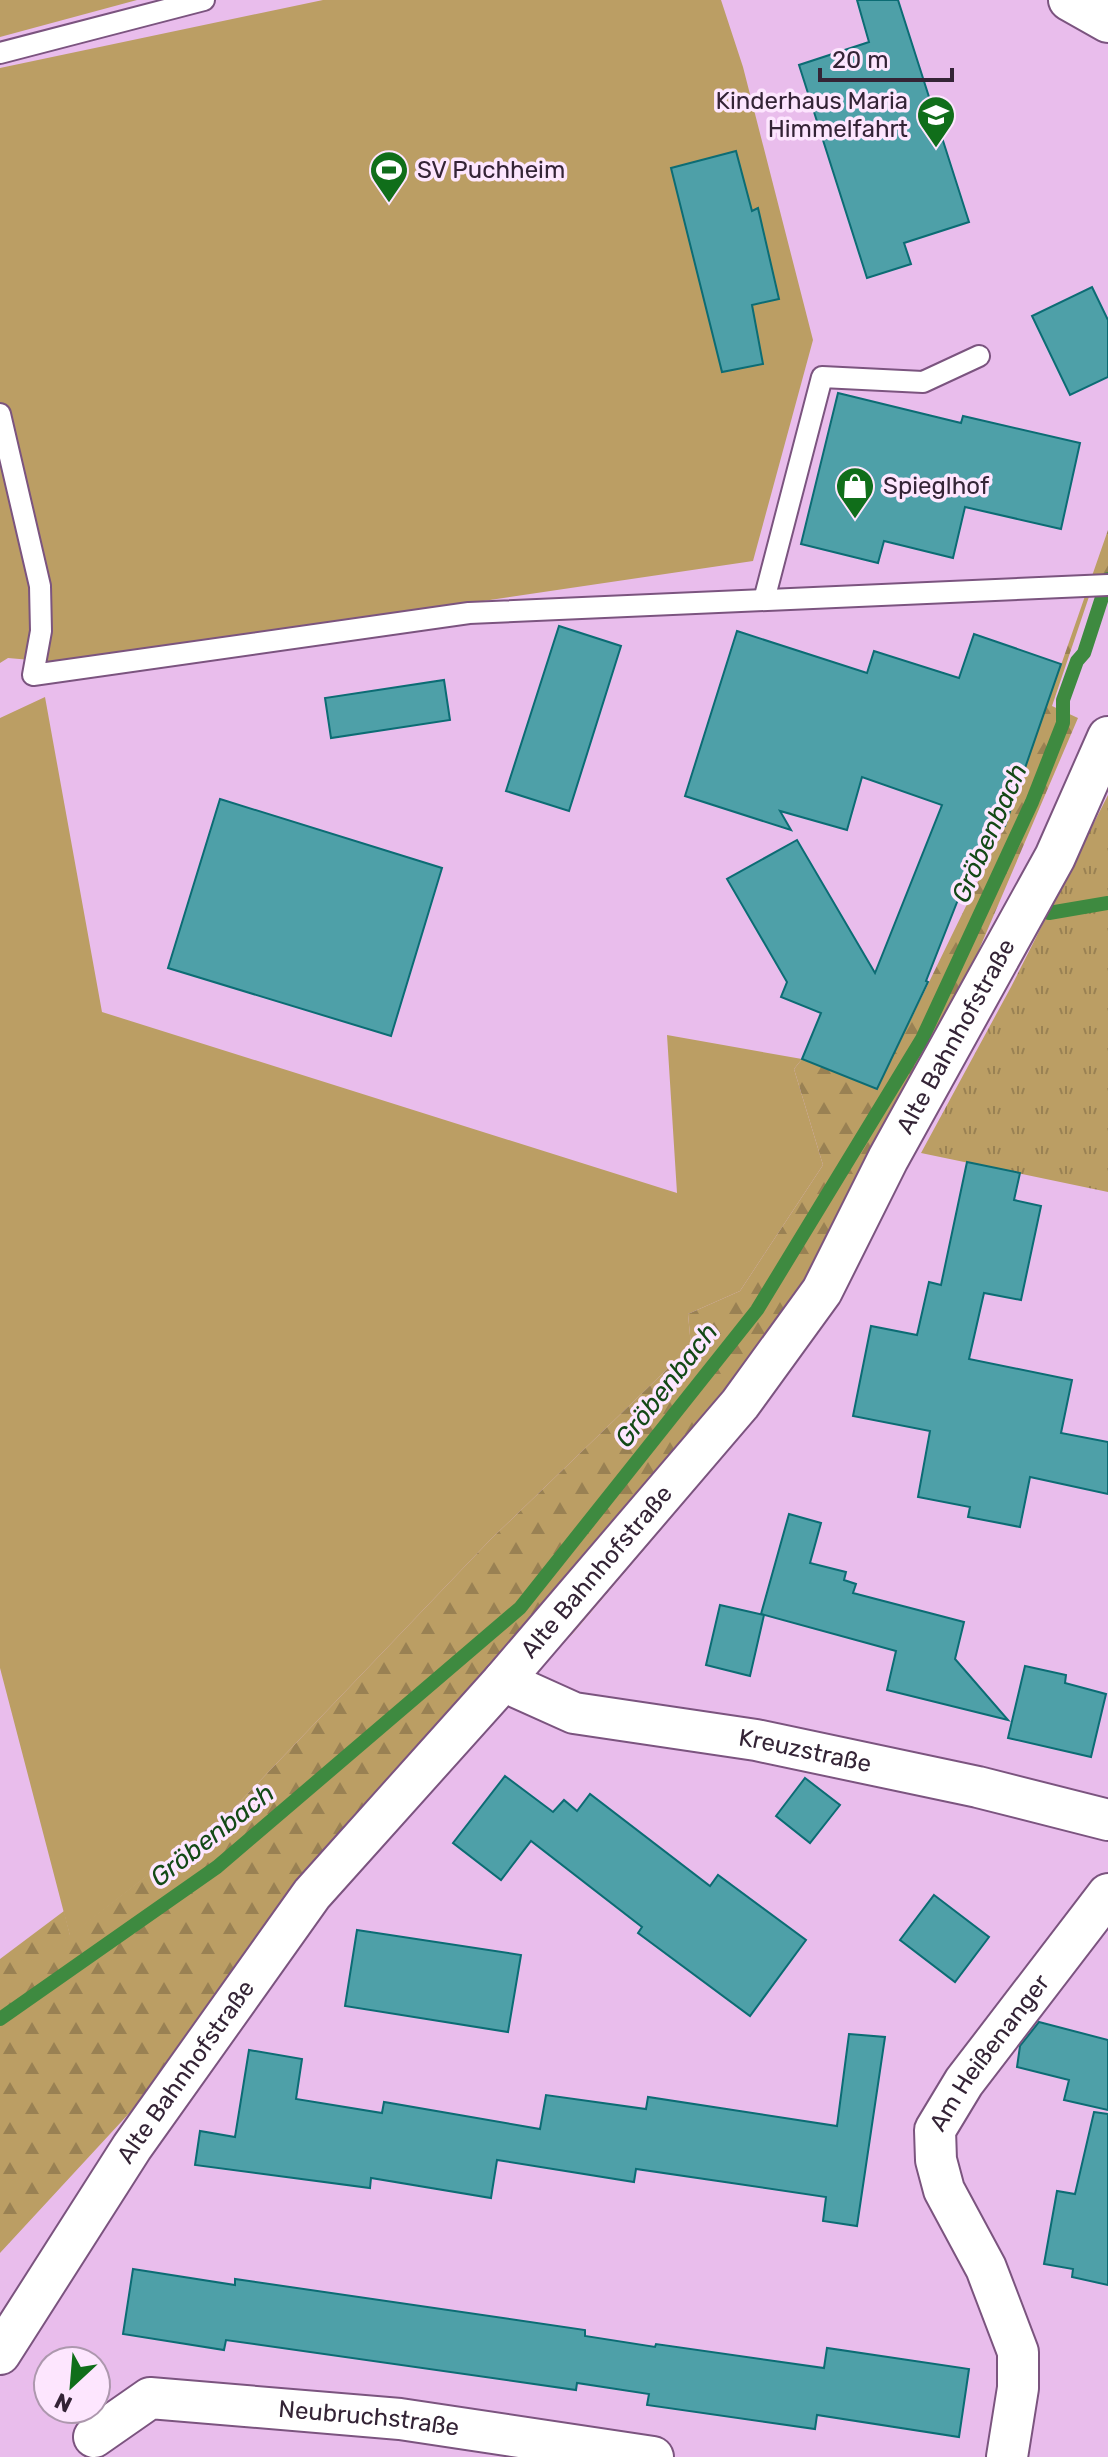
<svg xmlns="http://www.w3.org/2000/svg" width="1108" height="2457" font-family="Rubik,sans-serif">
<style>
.grass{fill:#bb9e64}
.forest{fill:url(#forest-firs)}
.park{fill:url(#park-tufts)}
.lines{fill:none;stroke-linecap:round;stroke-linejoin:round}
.stream{stroke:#3e8a40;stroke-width:14}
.building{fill:#4ea0a8;stroke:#0c6c74;stroke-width:2}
.lane-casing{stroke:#7b547f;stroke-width:24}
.street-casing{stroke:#7b547f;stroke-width:44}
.lane{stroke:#fff;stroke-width:20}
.street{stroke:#fff;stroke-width:40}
.labels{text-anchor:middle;stroke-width:7;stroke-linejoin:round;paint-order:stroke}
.poi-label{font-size:24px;fill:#342436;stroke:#fde6fe;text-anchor:start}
.street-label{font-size:24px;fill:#342436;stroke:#fde6fe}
.water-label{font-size:26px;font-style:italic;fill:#134916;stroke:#fde6fe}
</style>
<defs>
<pattern id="forest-firs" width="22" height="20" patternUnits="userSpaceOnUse" patternTransform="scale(2)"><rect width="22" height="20" fill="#bb9e64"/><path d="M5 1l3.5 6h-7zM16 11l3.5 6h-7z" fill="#998153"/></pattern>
<pattern id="park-tufts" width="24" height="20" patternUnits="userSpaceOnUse" patternTransform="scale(2)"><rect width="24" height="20" fill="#bb9e64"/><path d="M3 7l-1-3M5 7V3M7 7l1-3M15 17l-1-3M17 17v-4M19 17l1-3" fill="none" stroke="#998153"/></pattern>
</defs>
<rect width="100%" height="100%" fill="#e9bdec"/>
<g class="grass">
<path d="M0,0h137l-137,37z"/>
<path d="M323,0h398l22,67 70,273 -60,221 -688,102 -57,-5 -8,5v-595z"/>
<path d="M45,697l57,315 575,181 -10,-158 135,24 -8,10 29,96 -83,126 -52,23 3,32 -201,194 -257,269 -163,127 -70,-268v-950z"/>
</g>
<path class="forest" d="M1108,530v43l-12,3 -44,130 26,12 -103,241 -102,201 -118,259 -181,213 -574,621v-294l64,-48 6,24 163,-126 257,-269 201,-194 -3,-32 52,-23 83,-126 -29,-96 8,-10 75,30 128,-263z"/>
<path class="park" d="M1108,795v397l-187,-39 90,-166z"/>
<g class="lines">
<g class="stream">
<path d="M1049,913l59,-10"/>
<path d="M0,2019l217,-152 303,-259 237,-298 165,-271 110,-237 31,-79v-23l14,-39 7,-8 24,-74"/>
</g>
</g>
<g class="building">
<path d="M857,0h41l71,222 -65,21 7,21 -44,14 -68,-213 70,-23z"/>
<path d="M736,151l16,60 6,-3 21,91 -27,6 11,59 -41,8 -51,-204z"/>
<path d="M1092,287l16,33v57l-38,18 -38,-79z"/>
<path d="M838,393l123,30 2,-7 117,27 -19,86 -96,-22 -12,51 -69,-17 -6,22 -77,-19z"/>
<path d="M559,626l62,20 -52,165 -63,-20z"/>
<path d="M737,631l130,42 7,-22 85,27 15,-44 87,30 -56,162 -16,-5 -63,160 2,1 -51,107 -75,-30 19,-46 -40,-16 6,-15 -60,-103 70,-39 78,133 67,-168 -80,-28 -15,53 -67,-19 11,19 -106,-34z"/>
<path d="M444,680l6,40 -119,18 -6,-40z"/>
<path d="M220,799l222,69 -51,168 -223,-68z"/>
<path d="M967,1162l53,11 -6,27 27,6 -20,94 -37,-7 -15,66 103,21 -11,53 47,9v52l-78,-17 -10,50 -52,-10 2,-10 -52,-10 12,-66 -77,-15 18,-90 46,9 12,-53 12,3z"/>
<path d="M789,1514l32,9 -11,40 36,9 -2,8 12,4 -3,9 111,29 -9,37 53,61 -121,-30 9,-39 -135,-37z"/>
<path d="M720,1605l44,10 -14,61 -44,-11z"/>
<path d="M1025,1666l41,9 -1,8 41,11 -15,63 -83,-19z"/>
<path d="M505,1776l48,36 11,-12 13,11 13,-17 120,92 8,-11 88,65 -56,76 -112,-83 4,-6 -111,-86 -30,39 -48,-37z"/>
<path d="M805,1778l35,27 -30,38 -34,-27z"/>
<path d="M934,1895l55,42 -34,45 -55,-42z"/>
<path d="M357,1930l164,25 -13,77 -163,-26z"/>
<path d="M1039,2022l69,18v70l-44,-10 5,-20 -52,-13 3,-21z"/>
<path d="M849,2034l36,3 -28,189 -34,-5 3,-24 -190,-28 -2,13 -137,-22 -6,38 -120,-20 -1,10 -175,-23 5,-34 35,6 14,-87 53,9 -6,40 86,14 2,-11 156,27 6,-34 100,14 2,-12 189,29z"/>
<path d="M1094,2112l14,2v171l-36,-8 1,-8 -29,-5 13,-73 18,3z"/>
<path d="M133,2269l102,16v-6l350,51v6l70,11 1,-3 168,24 3,-20 142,21 -10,68 -142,-22 -2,14 -168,-24 2,-11 -72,-11 -1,7 -350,-50 -2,10 -101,-16z"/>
</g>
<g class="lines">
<g class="lane-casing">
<g id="lane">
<path d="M0,53l204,-53"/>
<path d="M0,414l40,172 1,45 -8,44 436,-62 639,-28"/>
<path d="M764,600l58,-223 101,5 56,-26"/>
</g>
</g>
<g class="street-casing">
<g id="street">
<path d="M1069,0l39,22"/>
<path id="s1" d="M503,1681l71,32 182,27 222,47 130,33"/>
<path id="s2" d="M0,2354l132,-207 180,-253 191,-213 237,-277 82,-113 66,-132 167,-302 53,-120"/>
<path id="s3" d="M94,2437l56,-39 250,21 253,38"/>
<path id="s4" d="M1007,2457l11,-69v-36l-32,-84 -42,-78 -8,-30 -1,-30 29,-48 144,-188"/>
</g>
</g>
<use href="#lane" class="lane"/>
<use href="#street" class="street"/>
</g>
<defs>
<g id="school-pin" transform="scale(2)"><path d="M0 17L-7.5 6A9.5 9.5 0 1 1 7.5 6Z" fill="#106e1a" stroke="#fde6fe"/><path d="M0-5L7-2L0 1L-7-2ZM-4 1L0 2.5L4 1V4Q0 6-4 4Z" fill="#fff"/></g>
<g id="stadium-pin" transform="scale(2)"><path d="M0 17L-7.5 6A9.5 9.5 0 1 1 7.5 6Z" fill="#106e1a" stroke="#fde6fe"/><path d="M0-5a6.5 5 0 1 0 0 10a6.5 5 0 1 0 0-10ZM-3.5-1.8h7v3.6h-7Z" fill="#fff"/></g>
<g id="shop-pin" transform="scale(2)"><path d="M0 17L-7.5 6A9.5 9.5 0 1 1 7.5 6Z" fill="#106e1a" stroke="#fde6fe"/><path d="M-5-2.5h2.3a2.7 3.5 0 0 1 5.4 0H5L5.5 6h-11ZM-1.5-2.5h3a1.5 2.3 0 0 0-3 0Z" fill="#fff"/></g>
</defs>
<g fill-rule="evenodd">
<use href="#school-pin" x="936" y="115"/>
<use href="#stadium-pin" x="389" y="170"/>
<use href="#shop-pin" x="855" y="486"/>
</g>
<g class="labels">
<g class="poi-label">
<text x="908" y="109" text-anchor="end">Kinderhaus Maria<tspan x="908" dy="28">Himmelfahrt</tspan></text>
<text x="417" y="178">SV Puchheim</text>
<text x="883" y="494">Spieglhof</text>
</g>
<g class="street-label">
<text dy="8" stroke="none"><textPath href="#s2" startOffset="1634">Alte Bahnhofstraße</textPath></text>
<text dy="8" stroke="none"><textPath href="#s2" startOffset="986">Alte Bahnhofstraße</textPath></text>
<text dy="8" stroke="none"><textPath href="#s1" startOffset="312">Kreuzstraße</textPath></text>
<text dy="8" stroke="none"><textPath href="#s4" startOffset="440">Am Heißenanger</textPath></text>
<text dy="8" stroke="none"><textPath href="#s2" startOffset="338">Alte Bahnhofstraße</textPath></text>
<text dy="8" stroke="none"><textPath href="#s3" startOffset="288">Neubruchstraße</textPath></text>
</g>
<g class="water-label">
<text transform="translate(989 833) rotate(-66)" y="9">Gröbenbach</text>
<text transform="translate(666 1385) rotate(-52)" y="9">Gröbenbach</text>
<text transform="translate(212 1835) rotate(-38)" y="9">Gröbenbach</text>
</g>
</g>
<g transform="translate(72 2385) rotate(206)"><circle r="38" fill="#fde6fe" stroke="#ad98ae" stroke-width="2"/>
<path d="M0-6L14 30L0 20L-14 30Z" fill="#106e1a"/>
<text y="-12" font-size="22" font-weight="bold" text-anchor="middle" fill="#342436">N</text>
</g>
<path d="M820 68v12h132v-12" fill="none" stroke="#342436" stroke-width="4"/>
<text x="832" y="68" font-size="24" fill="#342436" stroke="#fde6fe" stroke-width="6" paint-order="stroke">20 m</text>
</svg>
